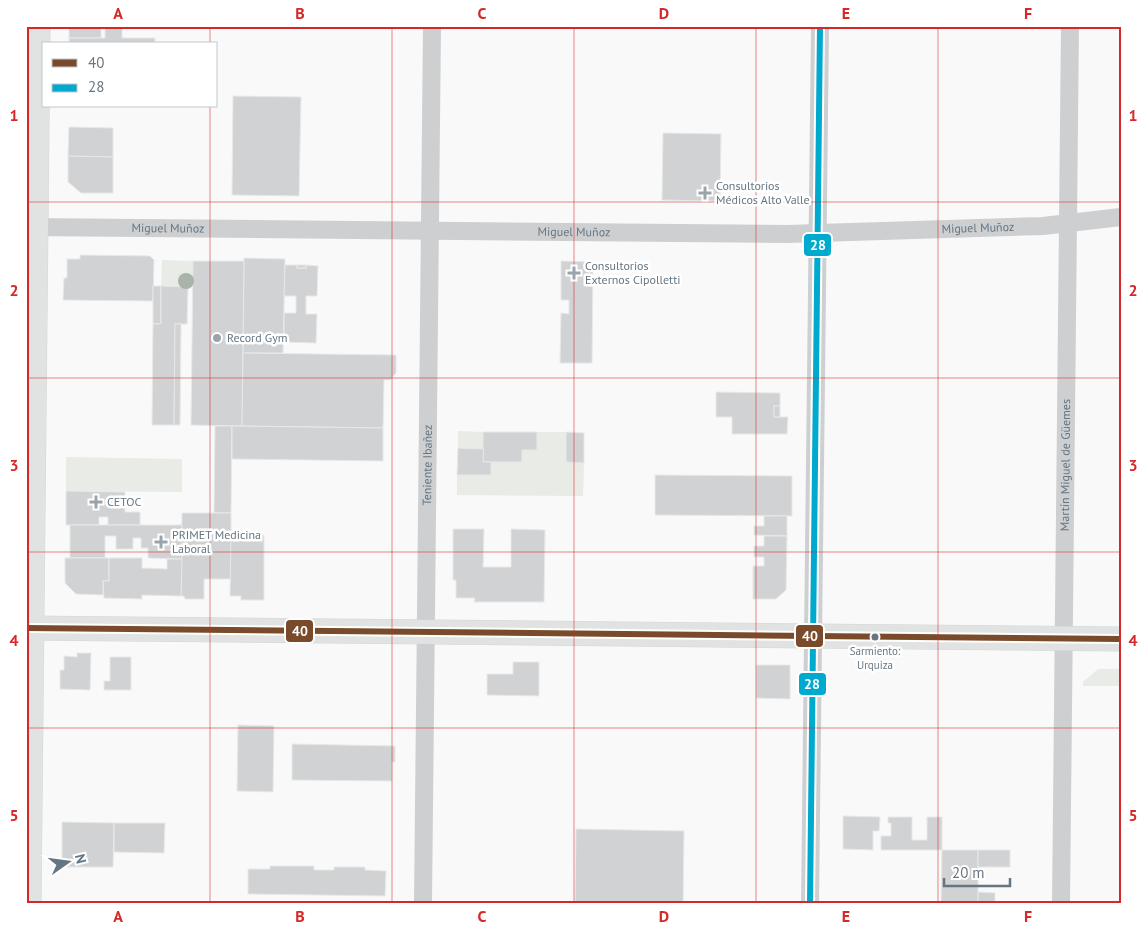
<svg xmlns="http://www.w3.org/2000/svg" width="1147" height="930" font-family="'PT Sans',sans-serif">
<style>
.green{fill:#e8ebe6}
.building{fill:#d0d2d3;stroke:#e8e8e8}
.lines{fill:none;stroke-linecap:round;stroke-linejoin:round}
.secondary-casing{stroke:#d5d6d7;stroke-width:25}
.street{stroke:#cecfd0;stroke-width:18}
.secondary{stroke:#e1e2e2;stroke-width:24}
.bus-1-casing{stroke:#fff;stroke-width:10}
.bus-2-casing{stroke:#fff;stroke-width:10}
.bus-1{stroke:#7a4b2a;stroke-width:6}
.bus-2{stroke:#00a9ce;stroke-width:6}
.tree{fill:#a9b3a7}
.grid{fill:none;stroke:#d62828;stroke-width:1;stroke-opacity:0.55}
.poi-dot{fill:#99a4ac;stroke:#fff;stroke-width:2}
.bus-dot{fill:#657683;stroke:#fff;stroke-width:2}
.labels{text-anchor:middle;stroke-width:5;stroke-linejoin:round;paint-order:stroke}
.bus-label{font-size:11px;fill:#657683;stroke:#fff}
.poi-label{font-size:12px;fill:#657683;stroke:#fff;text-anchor:start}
.street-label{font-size:12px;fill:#657683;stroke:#fff}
.line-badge{stroke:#fff;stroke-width:2}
.badge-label{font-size:14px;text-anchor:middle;font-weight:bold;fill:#fff}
.neatline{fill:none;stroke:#d62828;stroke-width:2}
.grid-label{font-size:16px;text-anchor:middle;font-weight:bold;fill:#d62828}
</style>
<rect width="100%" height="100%" fill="#f9f9f9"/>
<g class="green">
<path d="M162,260l31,1v26l-32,-1z"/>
<path d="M458,431l25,1 1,17 -26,-1z"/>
<path d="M537,432h29v30l18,1 -1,33 -126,-1v-20h34v-13h31v-12l15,-1z"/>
<path d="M66,457l116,2v33l-116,-1z"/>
<path d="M1098,669h23v17h-38v-4z"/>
</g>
<g class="building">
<rect x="69" y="26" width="32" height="12"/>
<path d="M105,26h17v12h33v6h-86v-6h36z"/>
<path d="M233,96l68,1 -2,99 -67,-1z"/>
<path d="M69,127l44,1v29l-45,-1z"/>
<path d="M663,133l58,1 -1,67 -58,-1z"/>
<path d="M68,156l45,1v36h-32l-13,-11z"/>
<path d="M80,255l70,1 4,4 -1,41 -90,-1 1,-22h3v-19h13z"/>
<path d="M244,258l41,1 -2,94h-40z"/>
<path d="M193,261h51l-2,165 -51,-1z"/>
<path d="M561,261l32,1 -1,101h-32l1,-50 8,1v-14h-8z"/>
<path d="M285,265h12v3h9v-3l12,1 -1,30h-11v18h11l-1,29 -32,-1v-29h12v-17h-12z"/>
<rect x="297" y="265" width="9" height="3"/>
<rect x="153" y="286" width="8" height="38"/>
<path d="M161,286l27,1 -1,37h-12l-1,101h-22l1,-101h8z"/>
<path d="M175,324h6l-1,101h-6z"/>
<path d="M243,353l153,2v18l-6,7h-6l-1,48 -141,-2z"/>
<path d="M716,392l64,1v13h-6v11h14l-1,17h-55v-17h-16z"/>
<rect x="774" y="406" width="6" height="11"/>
<path d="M215,426h17l-1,87h-17z"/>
<path d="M232,426l151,2v33l-151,-2z"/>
<path d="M483,432h54v18h-15v12h-39z"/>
<path d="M566,432l18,1v30l-18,-1z"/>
<path d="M458,448l26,1 -1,13h8v13h-34z"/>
<path d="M655,475l137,1v40l-137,-1z"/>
<path d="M66,491l59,1v20h15v13h-32v-8h-9v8h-33z"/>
<path d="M182,513h49v66h-27v20h-19l-1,-3h-3z"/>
<path d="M764,516h23v20l-33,-1v-9h10z"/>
<path d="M70,525h112v34l-34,-1v-10h-7v-10h-8v11h-17v-13h-11v22h-35z"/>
<path d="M453,529h31l-1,38h28v-38l34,1 -1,72h-70l1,-4h-19v-18h-3z"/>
<path d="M231,534l33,1v65h-23v-4h-11z"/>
<path d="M764,536h23l-1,54 -10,9h-23v-33h11v-9h-10v-11h10z"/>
<path d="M65,558h44v23h-6v14l-27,-1 -11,-11z"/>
<path d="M109,558h33v10l25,1v-10h15l-1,37 -39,-1v4l-38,-1 -1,-17h6z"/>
<path d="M77,653h14l-1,37 -30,-1v-19h4v-14l13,1z"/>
<path d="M110,657h21v33h-27v-9h6z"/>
<path d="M513,662h26v34l-52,-1v-21h26z"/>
<path d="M756,665h34v34l-34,-1z"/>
<path d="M238,725l36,1 -1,66 -36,-1z"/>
<path d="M292,744l103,2v16h-3v19l-100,-1z"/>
<path d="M843,816l37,1 -1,14h-6v19l-30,-1z"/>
<path d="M888,817h24v23h15v-23h15v33h-61v-14h10v-13h-3z"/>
<path d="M62,822l52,1 -1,44h-51z"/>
<path d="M114,823h51l-1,30 -50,-1z"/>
<path d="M576,829l108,2 -1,73h-108z"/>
<path d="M942,850h36v54h-37z"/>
<rect x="978" y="850" width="32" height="17"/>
<path d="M270,866h44v4h20v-3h31v3l21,1 -1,25 -137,-2v-25h22z"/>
<path d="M978,892l17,1v11h-17z"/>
</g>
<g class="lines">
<g class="secondary-casing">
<g id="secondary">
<path d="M26,628l1095,11"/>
<path d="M29,904l9,-878"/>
</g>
</g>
<g class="street">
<path id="s1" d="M26,227l761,7 256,-8 78,-9"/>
<path id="s2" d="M423,904l9,-878"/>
<path d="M810,904l10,-878"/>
<path id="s3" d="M1061,904l9,-878"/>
</g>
<use href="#secondary" class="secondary"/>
<g class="bus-1-casing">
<path id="bus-1" d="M26,628l1095,11"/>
</g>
<g class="bus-2-casing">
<path id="bus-2" d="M810,904l10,-878"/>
</g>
<use href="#bus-1" class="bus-1"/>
<use href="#bus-2" class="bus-2"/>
</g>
<circle class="tree" cx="186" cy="281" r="8"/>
<path class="grid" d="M210,26v18M392,26v878M574,26v878M756,26v878M938,26v878M210,106v798M26,202h1095M26,378h1095M26,552h1095M26,728h1095"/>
<g class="poi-dot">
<path d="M702.5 185.5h5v5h5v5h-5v5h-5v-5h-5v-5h5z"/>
<path d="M571.5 265.5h5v5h5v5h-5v5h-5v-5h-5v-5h5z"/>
<circle cx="217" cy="338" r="5"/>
<path d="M93.5 494.5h5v5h5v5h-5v5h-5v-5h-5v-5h5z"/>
<path d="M158.5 534.5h5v5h5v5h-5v5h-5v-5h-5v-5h5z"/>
</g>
<circle class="bus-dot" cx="875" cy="637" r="4.5"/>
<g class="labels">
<g class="bus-label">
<text x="875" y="655">Sarmiento:<tspan x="875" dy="14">Urquiza</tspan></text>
</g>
<g class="poi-label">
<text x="716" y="190">Consultorios<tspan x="716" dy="14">Médicos Alto Valle</tspan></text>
<text x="585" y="270">Consultorios<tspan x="585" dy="14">Externos Cipolletti</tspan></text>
<text x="227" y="342">Record Gym</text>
<text x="107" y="506">CETOC</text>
<text x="172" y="539">PRIMET Medicina<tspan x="172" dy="14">Laboral</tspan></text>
</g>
<g class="street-label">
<text dy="4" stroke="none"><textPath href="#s1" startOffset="952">Miguel Muñoz</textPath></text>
<text dy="4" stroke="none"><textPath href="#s1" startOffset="142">Miguel Muñoz</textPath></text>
<text dy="4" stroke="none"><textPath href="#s1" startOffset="548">Miguel Muñoz</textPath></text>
<text dy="4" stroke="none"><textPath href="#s2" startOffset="439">Teniente Ibañez</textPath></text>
<text dy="4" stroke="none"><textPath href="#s3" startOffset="439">Martín Miguel de Güemes</textPath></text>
</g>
</g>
<g class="line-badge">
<rect x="803" y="233" width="29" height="24" rx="5" fill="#00a9ce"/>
<rect x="285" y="619" width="29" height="24" rx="5" fill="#7a4b2a"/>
<rect x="795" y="624" width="29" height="24" rx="5" fill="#7a4b2a"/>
<rect x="798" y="672" width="29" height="24" rx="5" fill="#00a9ce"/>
</g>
<g class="badge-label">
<text x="818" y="250">28</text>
<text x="300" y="636">40</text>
<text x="810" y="641">40</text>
<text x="812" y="689">28</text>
</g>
<rect width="1147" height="930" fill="none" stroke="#ffffff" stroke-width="55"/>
<rect x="42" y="42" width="175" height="65" fill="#ffffff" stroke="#c1c8cd"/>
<rect x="52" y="59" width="25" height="8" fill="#7a4b2a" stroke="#c1c8cd"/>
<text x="88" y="68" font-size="15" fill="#657683">40</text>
<rect x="52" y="84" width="25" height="8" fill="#00a9ce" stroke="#c1c8cd"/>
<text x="88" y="92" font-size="15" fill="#657683">28</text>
<g transform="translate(68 862) rotate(76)" stroke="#ffffff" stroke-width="4" paint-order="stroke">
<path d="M0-4L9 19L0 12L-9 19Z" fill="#657683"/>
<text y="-8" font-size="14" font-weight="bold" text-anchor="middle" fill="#657683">N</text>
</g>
<path d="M944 878v8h66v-8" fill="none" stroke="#657683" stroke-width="2.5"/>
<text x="952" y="878" font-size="15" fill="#657683" stroke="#ffffff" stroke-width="4" paint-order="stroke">20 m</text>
<rect x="28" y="28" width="1092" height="874" class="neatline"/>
<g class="grid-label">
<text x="118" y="19">A</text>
<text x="300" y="19">B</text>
<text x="482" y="19">C</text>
<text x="664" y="19">D</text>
<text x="846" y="19">E</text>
<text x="1028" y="19">F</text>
<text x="14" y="121">1</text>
<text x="1133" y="121">1</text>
<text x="14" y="296">2</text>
<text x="1133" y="296">2</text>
<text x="14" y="471">3</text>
<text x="1133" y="471">3</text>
<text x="14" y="646">4</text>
<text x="1133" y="646">4</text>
<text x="14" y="821">5</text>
<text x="1133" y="821">5</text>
<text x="118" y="922">A</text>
<text x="300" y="922">B</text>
<text x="482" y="922">C</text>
<text x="664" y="922">D</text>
<text x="846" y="922">E</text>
<text x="1028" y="922">F</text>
</g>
</svg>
